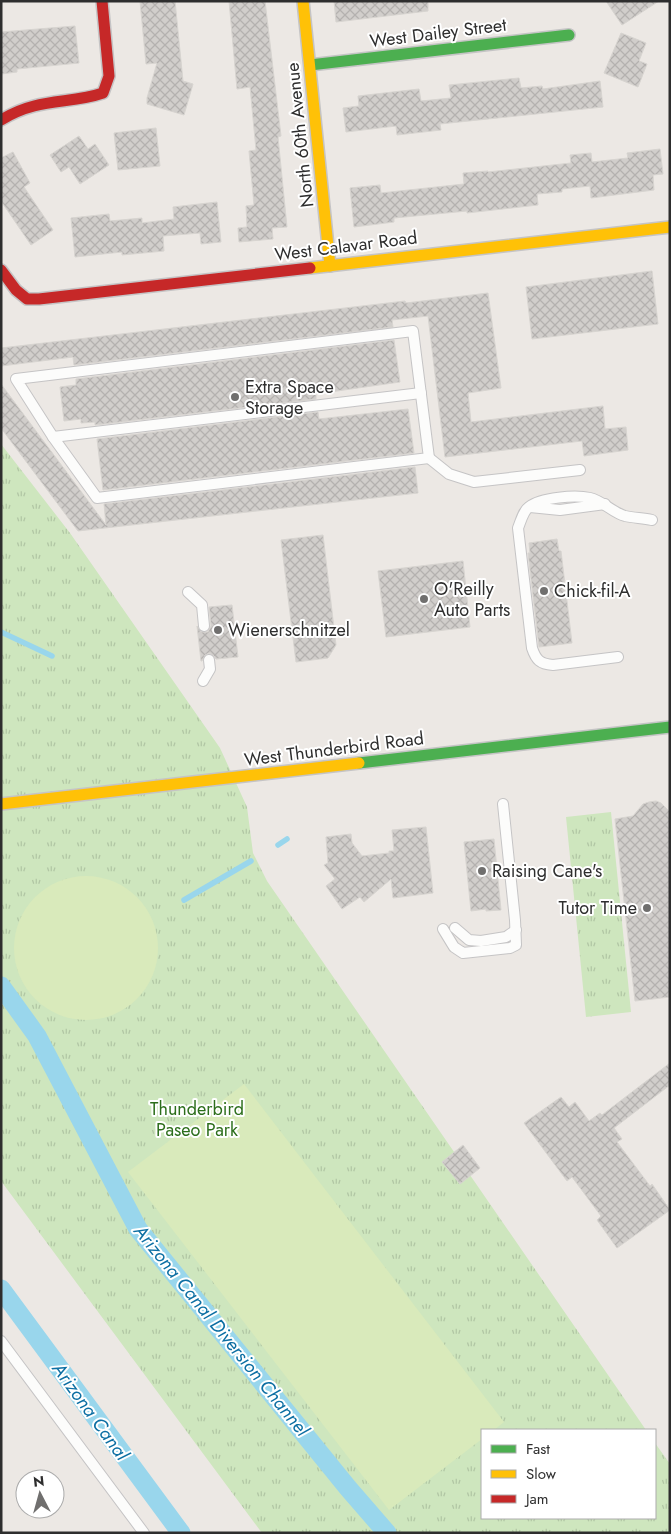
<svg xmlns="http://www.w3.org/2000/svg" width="671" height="1534" font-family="Jost,sans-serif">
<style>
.park{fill:url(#park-tufts)}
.pitch{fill:#d9eabb}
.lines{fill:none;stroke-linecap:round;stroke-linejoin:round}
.stream{stroke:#99d6ec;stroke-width:5.5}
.canal{stroke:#99d6ec;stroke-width:19}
.building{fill:url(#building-cross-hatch);stroke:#d7d4d0}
.lane-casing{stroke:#c5c4c5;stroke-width:12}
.fast-casing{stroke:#c5c4c5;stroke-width:14}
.slow-casing{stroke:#c5c4c5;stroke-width:14}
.jam-casing{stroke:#c5c4c5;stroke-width:14}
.lane{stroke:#fcfcfb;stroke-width:10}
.fast{stroke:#4caf50;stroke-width:11}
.slow{stroke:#ffc107;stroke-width:11}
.jam{stroke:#c62828;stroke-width:11}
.poi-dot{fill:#706f6e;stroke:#fff;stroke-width:2}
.labels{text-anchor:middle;stroke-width:4;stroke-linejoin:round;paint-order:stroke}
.street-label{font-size:18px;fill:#2e2e2e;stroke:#fff}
.poi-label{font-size:18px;fill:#2e2e2e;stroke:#fff;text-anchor:start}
.park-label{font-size:18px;fill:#2c6e1b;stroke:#fff}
.water-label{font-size:19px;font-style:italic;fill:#0d6fa3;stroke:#fff}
</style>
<defs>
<pattern id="park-tufts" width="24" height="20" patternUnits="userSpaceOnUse" patternTransform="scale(1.25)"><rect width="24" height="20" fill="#cee6be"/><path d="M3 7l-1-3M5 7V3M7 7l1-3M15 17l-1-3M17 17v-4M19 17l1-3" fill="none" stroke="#b1c6a4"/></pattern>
<pattern id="building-cross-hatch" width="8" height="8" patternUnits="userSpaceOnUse" patternTransform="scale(1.25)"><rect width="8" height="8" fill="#d1cecb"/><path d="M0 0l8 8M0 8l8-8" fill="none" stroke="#b4b1af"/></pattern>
</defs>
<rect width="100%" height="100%" fill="#ece8e4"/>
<g class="park">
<path d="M1,444l69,89 150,215 27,59 6,46 14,28 379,549h-164v88h173v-75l15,21v69h-408l-261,-352z"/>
<path d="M611,812l20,200 -45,5 -20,-200z"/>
</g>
<g class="pitch">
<circle cx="86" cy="948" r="72"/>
<path d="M244,1084l260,338 -10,8h-12v9l-93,71 -261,-338z"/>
</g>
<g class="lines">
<g class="stream">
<path d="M1,632l51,24"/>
<path d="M278,845l9,-6"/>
<path d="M184,900l67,-39"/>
</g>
<g class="canal">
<path d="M1,986l36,50 101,193 210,259 39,45"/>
<path d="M1,1289l180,244"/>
</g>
</g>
<g class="building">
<path d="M140,1h35l8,80 10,3 -9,31 -37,-11v-6l10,-35 -11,1z"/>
<path d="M229,1h36l16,135 -3,1 9,90 -15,1 1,11 -34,3 -1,-14 9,-1 -1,-21 8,-1 -5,-54 7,-1 -6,-63 -13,2z"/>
<path d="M334,1h94v10l-92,11z"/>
<path d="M606,1h53l-37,24z"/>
<path d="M75,26l4,37 -62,6v3l-16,2v-42z"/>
<path d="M621,33l25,10 -7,18 8,3 -9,23 -34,-14z"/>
<path d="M519,78l2,10 21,-2 1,3 57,-8 3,26 -163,17 1,6 -44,5 -1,-9 -50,6 -3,-24 16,-2 -1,-10 61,-7 2,12 30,-3 -2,-13z"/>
<path d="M156,128l4,38 -42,4 -4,-37z"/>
<path d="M79,136l9,13 7,-5 14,21 -29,19 -11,-17 -8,5 -11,-17z"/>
<path d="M660,149l3,25 -10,1 1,15 -63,8 -1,-12 -28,3v3l-25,2 1,11 -71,8v-2l-73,7v4l-40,5 -4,-39 30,-3 1,8 83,-9 -1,-11 25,-2v1l83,-9 -1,-8 21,-2 1,9 36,-4 -1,-5z"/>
<path d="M13,152l17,31 -6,4 29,43 -22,15 -30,-44v-43z"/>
<path d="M217,202l4,40 -20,2 -1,-11 -37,3 1,15 -42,4v-3l-47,5 -4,-39 38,-4 1,7 32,-3v5l32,-4 -1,-12z"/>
<path d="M652,271l6,53 -126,15 -6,-52z"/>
<path d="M488,293l13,95 -33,5 3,29 132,-16 2,23 21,-2 2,23 -44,6 -2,-15 -137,16 -17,-141 -36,4 1,7 -319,38 -1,-8 -72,9v-18l404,-47 1,2z"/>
<path d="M394,340l6,42 -84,12v5l-221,26v-3l-14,1v-4l-17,2 -4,-34 16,-2v-6z"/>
<path d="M1,384l105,141 -2,-21 311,-37 3,26 -340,38 -77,-103z"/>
<path d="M408,409l6,44 -311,37 -6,-51 221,-27 1,7z"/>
<path d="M323,535l13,110 -8,13 -32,4 -15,-122z"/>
<path d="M557,539l2,12h2l11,92 -33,4 -11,-94h2l-1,-10z"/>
<path d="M463,561l7,66 -84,10 -8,-66z"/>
<path d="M232,605l6,52 -22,2 -2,-3 -5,-3 -4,2 -3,6h-1l-4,-35 4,6h7l3,-6 -2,-19z"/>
<path d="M656,801l5,2 9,9v185l-35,4 -20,-182 18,-3 10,-12 6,-2z"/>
<path d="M426,827l7,66 -40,5 -2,-19 -27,23 -4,-5 -18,12 -16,-23 9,-7 -11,-14 4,-2 -2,-26 25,-3 1,9 10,13 27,-3v-2h5l-2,-21z"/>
<path d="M494,839l7,71 -15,1v-2l-15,2 -7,-69z"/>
<path d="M670,1063v22l-56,43 8,11 -5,3 33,44 2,-2 18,26 -53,38 -20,-28 4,-4 -29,-39 -5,4 -43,-58 37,-26 8,10 6,-5 14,19 11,-8 2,2z"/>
<path d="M463,1145l17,23 -20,16 -18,-22z"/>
</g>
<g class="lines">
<g class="lane-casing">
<g id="lane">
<path d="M413,331l16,127 -332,40 -44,-61 -37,-58z"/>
<path d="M53,437l368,-44"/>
<path d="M429,458l20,16 25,8 106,-12"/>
<path d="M530,507l30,3 45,-6"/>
<path d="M188,592l14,13 2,21"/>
<path d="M618,657l-65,8c-13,-1 -17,-5 -21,-17l-14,-120c3,-7 5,-17 11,-21 12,-10 47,-12 61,-9 13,3 23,15 35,18 9,2 18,2 27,4"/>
<path d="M203,681l7,-12 -1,-9"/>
<path d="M455,928l14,12 12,1 25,-4 10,-7"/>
<path d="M443,929l11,18 9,6 47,-5 6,-3 -1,-25 -12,-116"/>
<path d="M1,1341l143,192"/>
</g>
</g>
<g class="fast-casing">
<g id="fast">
<path d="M310,65l259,-30"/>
<path d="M359,763l311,-36"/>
</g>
</g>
<g class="slow-casing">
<g id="slow">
<path d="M303,1l27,265"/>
<path d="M310,268l360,-41"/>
<path d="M1,804l358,-41"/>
</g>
</g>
<g class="jam-casing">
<g id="jam">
<path d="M1,120c10,-6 21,-11 33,-14 23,-6 46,-5 69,-13l6,-17 -7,-75"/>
<path d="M1,270l15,20 11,9h12l271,-31"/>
</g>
</g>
<use href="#lane" class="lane"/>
<use href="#fast" class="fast"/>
<use href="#slow" class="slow"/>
<use href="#jam" class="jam"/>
</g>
<g class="poi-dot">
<circle cx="235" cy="397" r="5"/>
<circle cx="544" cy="591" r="5"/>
<circle cx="424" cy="599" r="5"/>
<circle cx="218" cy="630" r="5"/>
<circle cx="482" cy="871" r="5"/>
<circle cx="647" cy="908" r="5"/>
</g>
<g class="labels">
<g class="street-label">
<text transform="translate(438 33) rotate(-7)" y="6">West Dailey Street</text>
<text transform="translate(300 135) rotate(-96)" y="6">North 60th Avenue</text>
<text transform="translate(346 246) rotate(-7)" y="6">West Calavar Road</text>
<text transform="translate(334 749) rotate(-7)" y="6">West Thunderbird Road</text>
</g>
<g class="poi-label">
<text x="245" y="393">Extra Space<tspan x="245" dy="21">Storage</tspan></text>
<text x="434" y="595">O'Reilly<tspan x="434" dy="21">Auto Parts</tspan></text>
<text x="554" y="597">Chick-fil-A</text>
<text x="228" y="636">Wienerschnitzel</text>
<text x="492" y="877">Raising Cane's</text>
<text x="637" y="914" text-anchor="end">Tutor Time</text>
</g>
<g class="park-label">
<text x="197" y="1115">Thunderbird<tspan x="197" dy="21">Paseo Park</tspan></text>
</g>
<g class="water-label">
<text transform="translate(222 1330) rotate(51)" y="7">Arizona Canal Diversion Channel</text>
<text transform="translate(91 1411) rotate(54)" y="7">Arizona Canal</text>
</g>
</g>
<rect width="671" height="1534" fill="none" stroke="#2e2e2e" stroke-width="5"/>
<rect x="481" y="1429" width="175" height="90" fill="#ffffff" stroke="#ababab"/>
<rect x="491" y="1445" width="25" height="8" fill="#4caf50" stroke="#ababab"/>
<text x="526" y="1454" font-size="15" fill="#2e2e2e">Fast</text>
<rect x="491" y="1470" width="25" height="8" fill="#ffc107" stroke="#ababab"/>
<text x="526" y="1479" font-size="15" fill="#2e2e2e">Slow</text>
<rect x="491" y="1495" width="25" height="8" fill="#c62828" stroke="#ababab"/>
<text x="526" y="1504" font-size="15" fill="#2e2e2e">Jam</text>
<g transform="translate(40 1494) rotate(354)"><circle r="24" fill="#ffffff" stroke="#ababab"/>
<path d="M0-4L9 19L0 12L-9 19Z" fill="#706f6e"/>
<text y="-8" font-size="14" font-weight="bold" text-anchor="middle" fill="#2e2e2e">N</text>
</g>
</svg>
